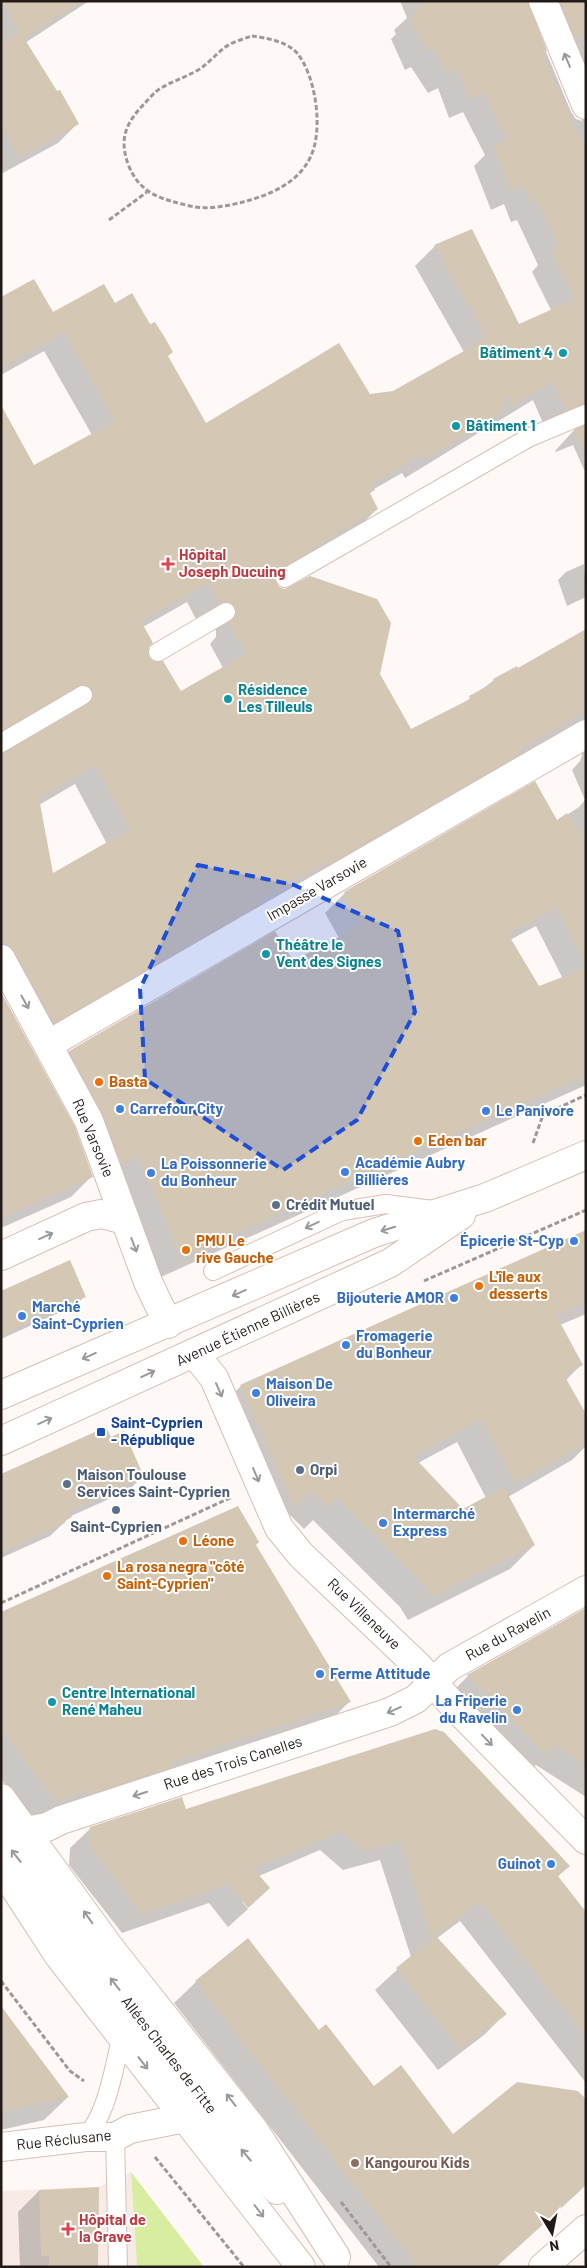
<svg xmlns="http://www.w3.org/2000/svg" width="587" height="2268" font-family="Barlow,sans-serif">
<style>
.built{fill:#f8ebe6}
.green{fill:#d9eda1}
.shadow{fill:#0003;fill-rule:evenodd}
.building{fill:#d4c7b4;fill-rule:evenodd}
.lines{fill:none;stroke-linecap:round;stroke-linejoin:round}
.lane-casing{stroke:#d7bfb5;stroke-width:20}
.street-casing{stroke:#d7bfb5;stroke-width:30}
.primary-casing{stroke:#d7bfb5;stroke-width:30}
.path{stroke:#9f9896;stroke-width:3;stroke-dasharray:5 2.5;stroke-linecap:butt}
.lane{stroke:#fff;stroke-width:18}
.street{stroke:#fff;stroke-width:28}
.primary{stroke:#fff;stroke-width:28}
.oneway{stroke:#9c9897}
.marked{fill:#1d4ed8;fill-opacity:0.2;stroke:#1d4ed8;stroke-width:4;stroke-dasharray:10 6;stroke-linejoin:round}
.culture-dot{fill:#0f9aa8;stroke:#fff;stroke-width:2}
.health-dot{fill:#e0444e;stroke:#fff;stroke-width:2}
.food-dot{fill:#e8710a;stroke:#fff;stroke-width:2}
.shop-dot{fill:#3f7fe0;stroke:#fff;stroke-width:2}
.service-dot{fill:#5c6f8a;stroke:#fff;stroke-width:2}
.transit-dot{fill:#1a4fb4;stroke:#fff;stroke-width:2}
.education-dot{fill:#8d6e63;stroke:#fff;stroke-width:2}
.labels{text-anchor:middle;stroke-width:4;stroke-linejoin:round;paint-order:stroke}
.culture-label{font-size:15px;font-weight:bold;fill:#0d838f;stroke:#fff;text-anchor:start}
.health-label{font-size:15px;font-weight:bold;fill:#be3a42;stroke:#fff;text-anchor:start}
.street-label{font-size:15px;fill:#231a17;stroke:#fff}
.food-label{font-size:15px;font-weight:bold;fill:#c56008;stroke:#fff;text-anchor:start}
.shop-label{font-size:15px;font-weight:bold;fill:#366cbe;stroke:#fff;text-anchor:start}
.service-label{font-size:15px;font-weight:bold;fill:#4e5e75;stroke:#fff;text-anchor:start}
.transit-label{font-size:15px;font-weight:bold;fill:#164399;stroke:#fff;text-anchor:start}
.education-label{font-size:15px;font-weight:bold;fill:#785e54;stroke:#fff;text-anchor:start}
</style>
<rect width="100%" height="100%" fill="#fef9f7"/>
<path class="built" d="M131,2172l6,95h-136v-76l98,-4z"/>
<path class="green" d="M131,2172l73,95h-67z"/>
<g class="shadow">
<path d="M1,1h88l-64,42 53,80 -20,20 -57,31z"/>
<path d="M400,1h186v473l-13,-29 -17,7 -1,-1 20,-22 -10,-6 -19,7 -13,-30 -41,25 -1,-4 -11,11 -75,46 -3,-5 -28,16 -5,5 8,15 -20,20 -84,50 5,9 101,86 31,57 54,-28 30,-23 23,-10 69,-39v454l-425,192 -112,-205 20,-20 206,-119 17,29 47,-24 -14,-25 20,-20 211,-71 23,-15 6,-7 -13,-30 8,-9 2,-6 -2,-8 -547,295 -32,-72v-215l72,-41 -4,-8 -68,32v-332l32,61 59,-32 -48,-84 -43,24v-76l52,15 61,-9 53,52 38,68 189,-33 70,-40 -49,-86 20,-20 37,-16 46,96 33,-16 -19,-38 6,-7 -21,-45 -6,2 -7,-18 -13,6 -17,-44 11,-11 -22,-43 -14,6 -11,-30 -10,5 -17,-26 -6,3 -14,-31 5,-5 -2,-4 13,-12zM527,6l6,3 5,6 44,106 -6,-2 -5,-7zM187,602l11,21 18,4v10l-6,7 13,24 -42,24 -34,-35 -4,-30zM75,784l32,60 -55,30 -13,-69zM536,926l27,53 -25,9 -28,-48z"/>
<path d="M584,564l2,33 -19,9 -9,-26 8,-8z"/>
<path d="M1,1008l90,169 -20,20 -70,31z"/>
<path d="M586,1233v81l-26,11 21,40 -15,15 20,37v29l-14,14 -64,37 26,48 -24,24 -102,51 -8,-13 -87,-87 -9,9 -17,-17 -70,-102 24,-24zM457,1442l29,56 -23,12 -45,-47z"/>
<path d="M1,1292l83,5 -8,8 -75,34z"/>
<path d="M111,1439l31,38 -13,13 -58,26 -21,20 -49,22v-83z"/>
<path d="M255,1544l94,158 -21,21 -293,99 -34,-43v-166z"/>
<path d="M586,1609v188l-50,-32 -10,9 -77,-79 19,-19z"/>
<path d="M435,1730l133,136 -11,11 29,37v169l-126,-162 -24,18 69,75 -21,21 -46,35 -63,-80 36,-33 -31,-97 -37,10 -23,-20 -61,26 9,12 -19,19 -6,-7 -1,1 6,8 -20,18 -19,-24 -87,30 -53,-68 1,-17 21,-20 95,-17z"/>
<path d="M196,1982l123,49 54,57 79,48 129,54 -85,77h-117l-205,-264z"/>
<path d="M1,2008l67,89 -24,23 -43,10z"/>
<path d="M39,2191l58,76h-77l-2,-55z"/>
</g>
<g class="building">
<path d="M1,1h81l-58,37 33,53 3,-1 19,34 -60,33 -18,-31v-83l18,-11z"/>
<path d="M430,1h98l19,50 -5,2 44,99v251l-20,8 -13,-30 -41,25 -4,-11 -7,18 -76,46 -3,-5 -51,30 4,6 -5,3 8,16 -98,60 -6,9 5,9 6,2 25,-13 67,23 14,24 -11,51 31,55 59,-30 -1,-3 26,-14 -2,-3 24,-13 1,2 68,-39v82l-68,39 2,4 -191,110 -1,-3 -33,18 -37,23 1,3 -205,118 -39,-71 -6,-7 -8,-2v-189l87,-50 6,-10 -5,-8h-11l-77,45v-326l33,60 81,-44 -51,-89 -63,36v-71l33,-18 19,33 51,-28 11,19 17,-10 18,31 5,-2 10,16 8,14 -5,4 38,67 133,-80 31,51 23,-3 94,-53 -53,-93 38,-16 47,95 56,-25 -24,-48 8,-4 -22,-46 -6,2 -7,-18 -13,6 -18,-45 14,-6 -24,-47 -14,6 -11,-30 -10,5 -16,-26 -7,3 -15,-33 6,-3 -3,-6zM207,583l12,21 7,-3 9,6v10l-6,6 17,31 -65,37 -18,-30h-10l-4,-4v-10l4,-4 -12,-22zM95,765l35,64 -77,44 -14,-75z"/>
<path d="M560,1h26v33l-11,5z"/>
<path d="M586,425v31l-12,-26z"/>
<path d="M535,781l22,39 10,-7 19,28v124l-30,-58 -48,27 31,52 47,-18v107l-405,183 -43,-102 -17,8 -18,-50 -34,-63 206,-120 18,30 53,-28 -1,-1 16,-10 -17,-30z"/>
<path d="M1,992l74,135 18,50 -92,41z"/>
<path d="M586,1230v72l-30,13 27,50 -19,10 22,39v29l-71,41 -34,-65 -68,37 50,53 41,-22 31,58 -103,52 -8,-13 -87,-87 -9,9 -17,-16 -17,17 -54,-122z"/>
<path d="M70,1260l16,37 -85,38v-44z"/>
<path d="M106,1427l5,10 13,-6 20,46 -75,34 3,6 -8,4 1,2 -64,29v-78z"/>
<path d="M238,1506l21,36 -3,3 95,157 -180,60 2,5 -81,26v-4l-36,12 -55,-72v-117z"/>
<path d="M586,1608v157l-32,-21 -7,11 -80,-80z"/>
<path d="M435,1729l9,3 126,134 -12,10 28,36v125l-106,-135 -48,37 -32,-98 -36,10 -23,-20 -88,37 17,20 -22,20 -19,-24 -87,30 -53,-69 1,-18 92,-30 4,12z"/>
<path d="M436,1936l71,78 -47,35 -64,-81z"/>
<path d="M248,1938l71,92 7,-6 48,62 27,-21 52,69 64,-52 61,9 8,8v86l-91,82h-77l-223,-286z"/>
<path d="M1,2006l68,91 -68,15z"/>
<path d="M99,2187l-1,80h-49v-11h-8l-2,-66z"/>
</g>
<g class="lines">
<g class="lane-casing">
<g id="lane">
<path d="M285,578l243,-140 57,-24"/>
<path d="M158,652l68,-40"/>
<path d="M1,743l82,-48"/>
<path d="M213,1271l129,-60 44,-7 47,6"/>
<path d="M86,2137c23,-27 27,-68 36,-101"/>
<path d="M115,2137l3,130"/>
</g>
</g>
<g class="street-casing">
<g id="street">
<path d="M543,1l43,104"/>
<path d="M1,959l88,162 59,161 20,42"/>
<path d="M49,1044l537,-310"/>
<path d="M1,1256l85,-39 15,-3 24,6"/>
<path d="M194,1353l20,25 65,150 22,27 117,111 34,38 134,136"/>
<path d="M26,1831l21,-4 14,-7 329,-108 26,-13 33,-32 137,-77"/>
<path d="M1,2147l85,-10h29l15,-8 55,-11"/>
<path d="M543,2267l43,-38"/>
</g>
</g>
<g class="primary-casing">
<g id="primary">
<path d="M1,1395l373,-162 111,-35 101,-43"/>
<path d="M1,1441l389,-178 71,-48"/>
<path d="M1,1798l109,150 144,182 82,127"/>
<path d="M1,1837l245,318 31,35"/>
<path d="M1,1867l58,89 242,311"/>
</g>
</g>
<g class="path">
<path d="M252,36c14,2 34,5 45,17 19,23 27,78 13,105 -13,26 -41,37 -67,44 -16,4 -36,8 -53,4 -28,-7 -50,-11 -62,-42 -9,-26 -2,-41 16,-60 5,-5 10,-12 17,-16 12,-7 25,-11 37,-18 10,-6 17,-15 26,-22 8,-6 19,-9 28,-12z"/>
<path d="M109,220l38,-28"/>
<path d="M533,1143l10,-28 43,-20"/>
<path d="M424,1281l162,-71"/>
<path d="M1,1603l231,-106"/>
<path d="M1,1981l69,90 14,10"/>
<path d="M155,2157l89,110"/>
<path d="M341,2202l50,65"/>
</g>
<use href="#lane" class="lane"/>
<use href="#street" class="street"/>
<use href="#primary" class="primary"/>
</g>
<defs><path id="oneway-shaft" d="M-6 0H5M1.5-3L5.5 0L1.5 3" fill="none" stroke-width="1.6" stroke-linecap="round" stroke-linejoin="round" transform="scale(1.25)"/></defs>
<g class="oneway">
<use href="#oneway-shaft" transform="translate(567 60) rotate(-113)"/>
<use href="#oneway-shaft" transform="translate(25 1002) rotate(61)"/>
<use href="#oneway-shaft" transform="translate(312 1225) rotate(155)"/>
<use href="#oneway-shaft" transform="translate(388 1229) rotate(163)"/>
<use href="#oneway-shaft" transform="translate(46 1236) rotate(-24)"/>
<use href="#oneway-shaft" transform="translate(134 1245) rotate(69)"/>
<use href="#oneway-shaft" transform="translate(239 1293) rotate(156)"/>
<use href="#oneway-shaft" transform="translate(89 1356) rotate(156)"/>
<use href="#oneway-shaft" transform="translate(148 1374) rotate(-25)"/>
<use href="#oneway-shaft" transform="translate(219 1390) rotate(66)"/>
<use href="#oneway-shaft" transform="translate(45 1421) rotate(-24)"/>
<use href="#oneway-shaft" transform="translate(256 1475) rotate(67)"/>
<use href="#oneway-shaft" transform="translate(394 1710) rotate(156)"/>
<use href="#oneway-shaft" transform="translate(487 1740) rotate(46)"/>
<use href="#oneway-shaft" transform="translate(140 1794) rotate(162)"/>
<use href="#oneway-shaft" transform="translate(16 1856) rotate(-128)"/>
<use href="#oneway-shaft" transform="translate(88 1917) rotate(-125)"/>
<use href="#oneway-shaft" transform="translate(115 1984) rotate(-128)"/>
<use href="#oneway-shaft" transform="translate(143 2063) rotate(52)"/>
<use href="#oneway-shaft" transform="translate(231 2100) rotate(-128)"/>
<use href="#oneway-shaft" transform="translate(246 2155) rotate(-130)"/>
<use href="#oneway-shaft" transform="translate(259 2211) rotate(53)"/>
</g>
<path class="marked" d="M198,865l96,20 104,46 17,81 -58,108 -74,50 -138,-91 -5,-90z"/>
<g class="culture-dot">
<circle cx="563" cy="353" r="5"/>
<circle cx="456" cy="426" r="5"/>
<circle cx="228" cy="699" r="5"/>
<circle cx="266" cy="954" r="5"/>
<circle cx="52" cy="1702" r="5"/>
</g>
<g class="health-dot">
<path d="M165.5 556.5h5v5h5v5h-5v5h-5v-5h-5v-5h5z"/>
<path d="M65.5 2221.5h5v5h5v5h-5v5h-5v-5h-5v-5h5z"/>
</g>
<g class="food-dot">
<circle cx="99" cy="1082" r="5"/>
<circle cx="418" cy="1141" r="5"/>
<circle cx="186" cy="1250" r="5"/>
<circle cx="479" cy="1286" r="5"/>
<circle cx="183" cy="1541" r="5"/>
<circle cx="107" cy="1576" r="5"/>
</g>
<g class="shop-dot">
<circle cx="120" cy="1109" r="5"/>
<circle cx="486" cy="1111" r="5"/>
<circle cx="345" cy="1172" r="5"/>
<circle cx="151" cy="1173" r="5"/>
<circle cx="574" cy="1241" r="5"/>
<circle cx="454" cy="1298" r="5"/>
<circle cx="22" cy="1316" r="5"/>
<circle cx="346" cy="1345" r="5"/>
<circle cx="256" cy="1393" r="5"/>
<circle cx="383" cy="1523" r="5"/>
<circle cx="320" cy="1674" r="5"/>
<circle cx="517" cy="1710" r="5"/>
<circle cx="551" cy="1864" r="5"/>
</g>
<g class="service-dot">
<circle cx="276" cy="1205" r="5"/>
<circle cx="300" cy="1470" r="5"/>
<circle cx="67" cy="1484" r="5"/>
<circle cx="116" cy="1510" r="5"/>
</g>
<rect class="transit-dot" x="96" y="1427" width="10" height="10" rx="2.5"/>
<circle class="education-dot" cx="355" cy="2163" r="5"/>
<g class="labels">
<g class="culture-label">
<text x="553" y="358" text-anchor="end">Bâtiment 4</text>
<text x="466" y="431">Bâtiment 1</text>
<text x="238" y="695">Résidence<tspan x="238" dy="17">Les Tilleuls</tspan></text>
<text x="276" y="950">Théâtre le<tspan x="276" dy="17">Vent des Signes</tspan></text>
<text x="62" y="1698">Centre International<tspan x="62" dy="17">René Maheu</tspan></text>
</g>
<g class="health-label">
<text x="179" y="560">Hôpital<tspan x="179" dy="17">Joseph Ducuing</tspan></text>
<text x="79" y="2225">Hôpital de<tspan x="79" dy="17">la Grave</tspan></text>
</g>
<g class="street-label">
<text transform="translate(317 889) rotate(-30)" y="5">Impasse Varsovie</text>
<text transform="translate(93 1138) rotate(67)" y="5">Rue Varsovie</text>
<text transform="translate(248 1329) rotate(-25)" y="5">Avenue Étienne Billières</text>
<text transform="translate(364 1614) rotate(44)" y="5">Rue Villeneuve</text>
<text transform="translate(508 1634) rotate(-29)" y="5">Rue du Ravelin</text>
<text transform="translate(233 1763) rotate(-18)" y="5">Rue des Trois Canelles</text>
<text transform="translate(169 2055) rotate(52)" y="5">Allées Charles de Fitte</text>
<text transform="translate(64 2140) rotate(-6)" y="5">Rue Réclusane</text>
</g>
<g class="food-label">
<text x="109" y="1087">Basta</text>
<text x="428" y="1146">Eden bar</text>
<text x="196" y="1246">PMU Le<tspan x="196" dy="17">rive Gauche</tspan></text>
<text x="489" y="1282">L'île aux<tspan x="489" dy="17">desserts</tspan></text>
<text x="193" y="1546">Léone</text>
<text x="117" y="1572">La rosa negra "côté<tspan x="117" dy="17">Saint-Cyprien"</tspan></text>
</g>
<g class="shop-label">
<text x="130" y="1114">Carrefour City</text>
<text x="496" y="1116">Le Panivore</text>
<text x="355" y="1168">Académie Aubry<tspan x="355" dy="17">Billières</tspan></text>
<text x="161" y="1169">La Poissonnerie<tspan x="161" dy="17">du Bonheur</tspan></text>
<text x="564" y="1246" text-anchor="end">Épicerie St-Cyp</text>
<text x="444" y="1303" text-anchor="end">Bijouterie AMOR</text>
<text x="32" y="1312">Marché<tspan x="32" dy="17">Saint-Cyprien</tspan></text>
<text x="356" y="1341">Fromagerie<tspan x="356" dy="17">du Bonheur</tspan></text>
<text x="266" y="1389">Maison De<tspan x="266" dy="17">Oliveira</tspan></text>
<text x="393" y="1519">Intermarché<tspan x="393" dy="17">Express</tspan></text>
<text x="330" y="1679">Ferme Attitude</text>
<text x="507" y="1706" text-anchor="end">La Friperie<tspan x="507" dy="17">du Ravelin</tspan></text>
<text x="541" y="1869" text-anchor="end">Guinot</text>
</g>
<g class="service-label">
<text x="286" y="1210">Crédit Mutuel</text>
<text x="310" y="1475">Orpi</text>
<text x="77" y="1480">Maison Toulouse<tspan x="77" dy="17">Services Saint-Cyprien</tspan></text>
<text x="116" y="1532" text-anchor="middle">Saint-Cyprien</text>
</g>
<g class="transit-label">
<text x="111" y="1428">Saint-Cyprien<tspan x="111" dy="17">- République</tspan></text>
</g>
<g class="education-label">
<text x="365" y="2168">Kangourou Kids</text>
</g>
</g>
<rect width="587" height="2268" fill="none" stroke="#231a17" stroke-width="5"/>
<g transform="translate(552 2233) rotate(170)" stroke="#ffffff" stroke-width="4" paint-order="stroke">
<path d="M0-4L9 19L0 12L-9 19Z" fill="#231a17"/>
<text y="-8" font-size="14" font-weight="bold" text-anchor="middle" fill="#231a17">N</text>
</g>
</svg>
